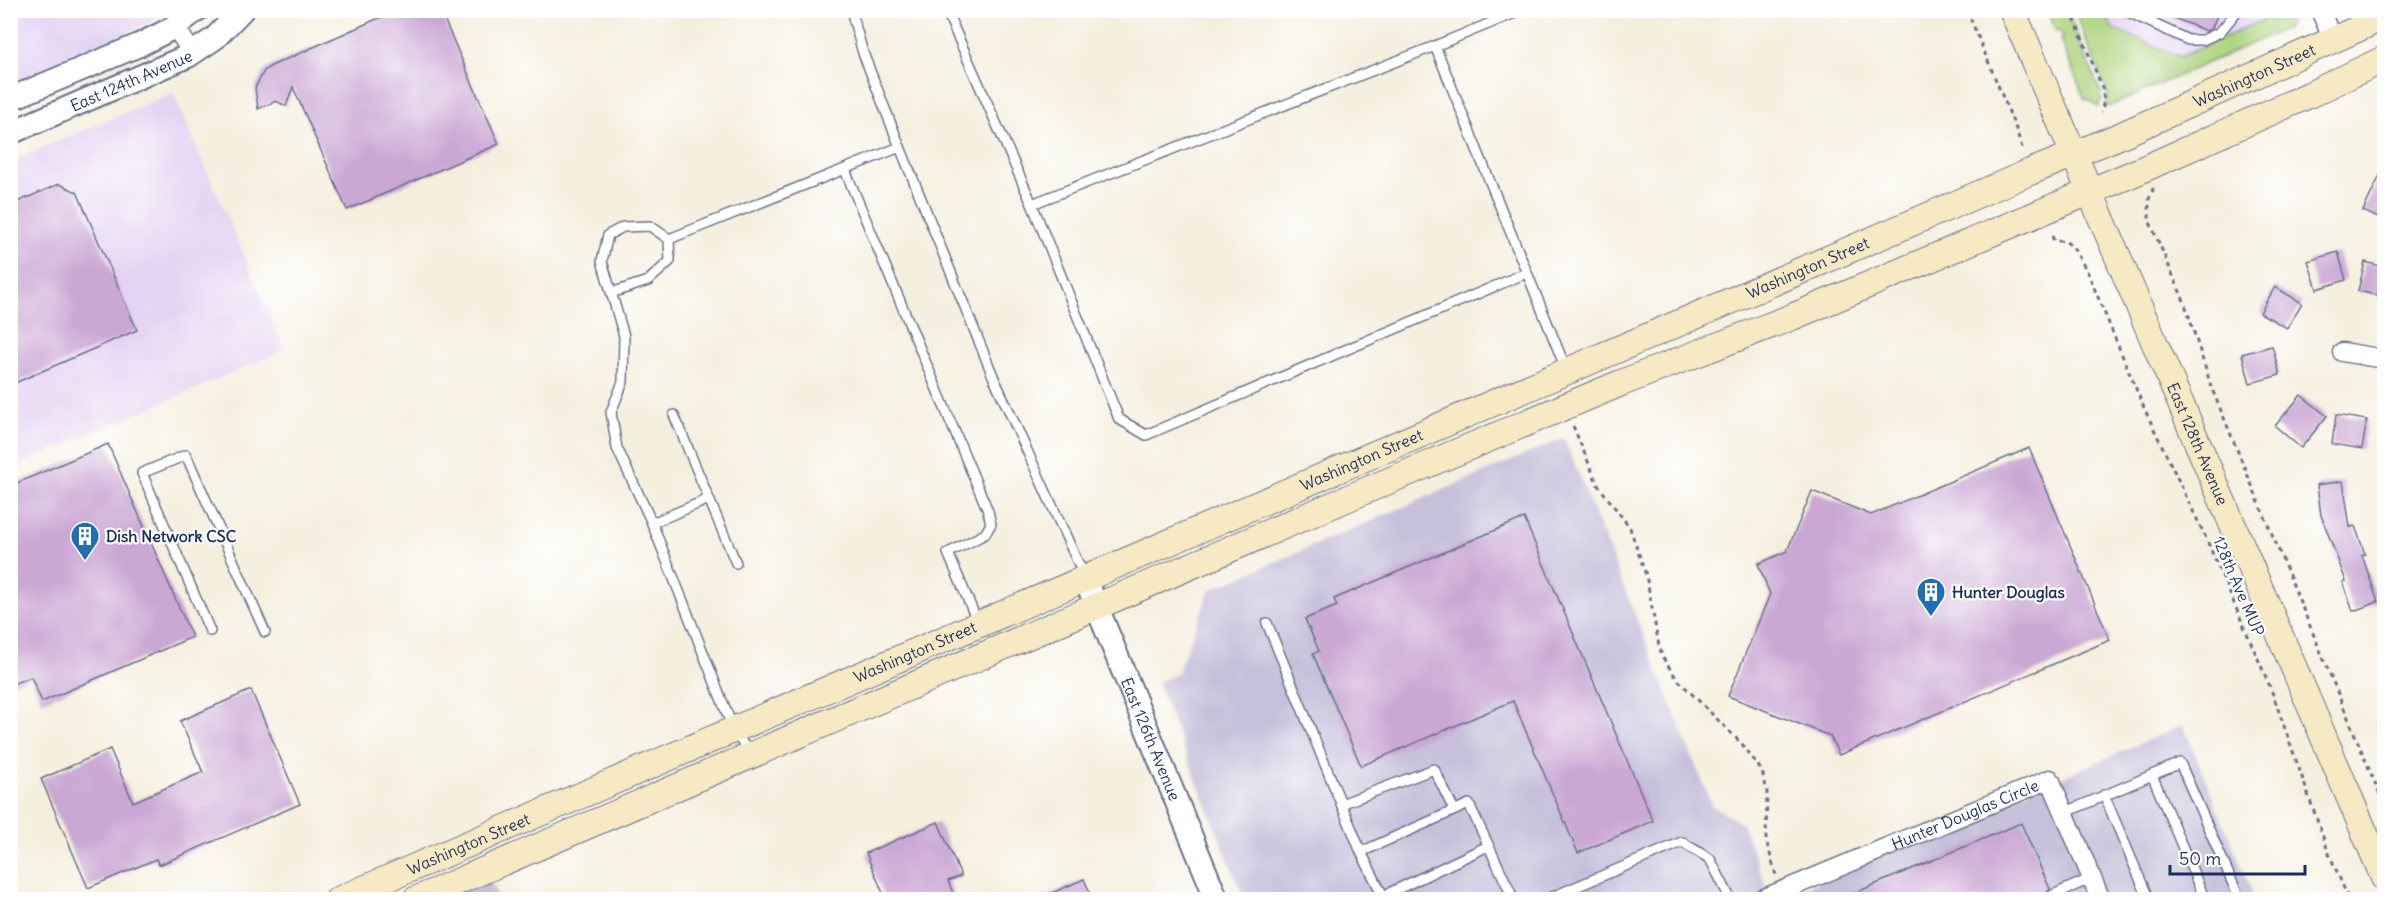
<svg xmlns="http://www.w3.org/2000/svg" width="2395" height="910" font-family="Delius,sans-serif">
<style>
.built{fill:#e4d3f2}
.industrial{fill:#c6c0da}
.green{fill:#aed47e;stroke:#64826e;stroke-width:1.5}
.building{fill:#cba7d4}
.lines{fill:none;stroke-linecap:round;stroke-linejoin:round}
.service-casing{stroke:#67728b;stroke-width:12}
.minor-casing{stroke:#67728b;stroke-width:21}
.tertiary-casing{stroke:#67728b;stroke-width:26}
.secondary-casing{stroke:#67728b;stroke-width:28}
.path{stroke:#67728b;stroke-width:3;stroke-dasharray:4.5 4.5;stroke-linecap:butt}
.service{stroke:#fff;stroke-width:9}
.minor{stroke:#fff;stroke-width:18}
.tertiary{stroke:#fff;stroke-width:22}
.secondary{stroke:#f7e9c3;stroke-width:26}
.labels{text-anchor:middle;stroke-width:4.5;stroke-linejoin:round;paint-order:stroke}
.street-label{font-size:16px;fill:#1b2f5e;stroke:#fff}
.poi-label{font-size:16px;font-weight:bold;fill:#1b2f5e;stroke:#fff;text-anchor:start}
</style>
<rect width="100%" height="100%" fill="#fff"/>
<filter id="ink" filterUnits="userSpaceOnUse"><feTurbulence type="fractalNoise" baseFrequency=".0167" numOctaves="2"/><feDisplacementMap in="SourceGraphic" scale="12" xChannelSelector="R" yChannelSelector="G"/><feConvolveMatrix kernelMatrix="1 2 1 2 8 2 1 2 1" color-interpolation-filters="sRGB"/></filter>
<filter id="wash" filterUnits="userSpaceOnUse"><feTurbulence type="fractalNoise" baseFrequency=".008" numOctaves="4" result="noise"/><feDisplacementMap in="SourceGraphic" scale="24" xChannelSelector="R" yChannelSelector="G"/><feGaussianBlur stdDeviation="1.35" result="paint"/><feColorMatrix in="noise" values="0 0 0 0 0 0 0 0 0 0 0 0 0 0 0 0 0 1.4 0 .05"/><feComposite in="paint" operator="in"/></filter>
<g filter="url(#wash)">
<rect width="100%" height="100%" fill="#f5efde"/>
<g class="built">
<path d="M11,10h158v1l-17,11 -141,61z"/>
<path d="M2085,11h229l-153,72z"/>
<path d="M173,93l112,257 -274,118v-307z"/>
</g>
<g class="industrial">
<path d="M1564,438l148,368 30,17 29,76h-527l-87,-217 20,-8 33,-84z"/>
<path d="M2183,725l72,174 -479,1z"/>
<path d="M486,869l13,30 -84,1z"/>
</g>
<g class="green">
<path d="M2048,11h19l34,82v8l-3,6 -10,-8 -3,1 -25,-61 3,-2 -4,-7 -3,1z"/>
<path d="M2074,11h31l7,17 68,29 104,-46 5,13 -2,4 -179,79h-2l2,-11 -2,-8z"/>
</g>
<g id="blocks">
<g class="building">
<path d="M397,10h43l59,134 -152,66 -54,-123 -7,19 -10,-5 -18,8 -3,-21 9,-17 7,-5z"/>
<path d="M2219,10l-7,18 -6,3 -49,-20z"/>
<path d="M2385,165v56l-22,-10z"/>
<path d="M59,184l18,8 60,138 -127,55v-180z"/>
<path d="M2338,252l8,28 -29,9 -9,-28z"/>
<path d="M2365,262l20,5v30l-27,-6z"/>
<path d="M2275,287l27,16 -15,25 -27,-15z"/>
<path d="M2272,346l8,29 -30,8 -8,-29z"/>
<path d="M2301,395l26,21 -26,32 -26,-22z"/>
<path d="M2336,415l31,5 -5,29 -30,-5z"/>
<path d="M108,444l84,193 -150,65 -11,-25 -21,8v-199z"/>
<path d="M2029,448l81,192 -271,115 -9,-19 -102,-40 42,-102 -12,-30 29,-13 25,-60 59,24z"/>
<path d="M2343,481l7,46 5,-1 10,28 -3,1 16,47 -25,9 -10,-29 3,-1 -25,-66 -4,-30z"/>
<path d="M1524,518l129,303 -75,32 -65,-152 -152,65 -48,-112 6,-3 -14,-32 32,-13 -3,-7z"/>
<path d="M251,690l49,114 -141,61 -3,-6 -68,29 -47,-109 69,-30 23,53 70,-30 -23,-51z"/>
<path d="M938,822l23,54 -13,5 8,19h-70l-20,-47z"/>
<path d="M2021,823l29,66 -4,5 2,6h-210z"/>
<path d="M1084,879l9,21h-57z"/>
</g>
</g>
</g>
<g filter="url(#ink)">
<use href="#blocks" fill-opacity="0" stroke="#67728b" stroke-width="1.5"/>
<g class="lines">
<g class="service-casing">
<g id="service">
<path d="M851,10l12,43 37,94"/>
<path d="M946,10l86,194"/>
<path d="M2124,10l64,30h15l17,-8 18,-22"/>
<path d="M1435,46l87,-36"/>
<path d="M845,170l143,341 3,13 -6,10 -37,19 30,70"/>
<path d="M669,239l231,-92 93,229 92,202"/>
<path d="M1526,273l-380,162 -27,-16 -87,-215 403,-158 131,323"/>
<path d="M611,293l37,-12 22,-20 -1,-22 -19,-13 -27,1 -15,8 -6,26 22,75 -1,46 -12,30 6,36 35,75 82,208 16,23"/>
<path d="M674,415l35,84"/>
<path d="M652,523l57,-24 27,64"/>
<path d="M1267,623l94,229 108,-48 45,96"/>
<path d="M210,631l-68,-158 44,-18 79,177"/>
<path d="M2152,775l53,125"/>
<path d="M2104,795l45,105"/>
<path d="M1341,804l93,-35 20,41"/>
<path d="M2064,813l116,-50 60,137"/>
<path d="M1361,852l22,44 105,-50"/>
<path d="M2053,895l39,-17"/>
<path d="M1545,900l137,-58 28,17 21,41"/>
</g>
</g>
<g class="minor-casing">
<g id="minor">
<path d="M2320,10l13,30"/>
<path d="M175,26l17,27"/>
<path d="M2342,352l42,7"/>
<path id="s1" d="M1760,900l290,-121 51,121"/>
</g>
</g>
<g class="tertiary-casing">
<g id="tertiary">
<path d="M10,99l129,-54 30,-15 28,-20"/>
<path id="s2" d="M10,133l178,-77 27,-18 27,-28"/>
<path id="s3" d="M1085,578l132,322"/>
</g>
</g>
<g class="secondary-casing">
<g id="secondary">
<path id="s4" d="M2012,10l372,868"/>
<path id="s5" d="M338,900l1692,-728 87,-35 267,-120"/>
<path d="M415,900l952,-410 254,-107 171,-66 347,-146 170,-76 75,-36"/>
</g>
</g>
<g class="path">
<path d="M1967,10l49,119 7,22"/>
<path d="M2071,10l31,77 2,14 -3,11"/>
<path d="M2152,188l1,2 -4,9v21l35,81 28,88 172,416"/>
<path d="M2052,236l2,5h11l8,6 15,26 56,135 61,128 66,153 57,162 21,49"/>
<path d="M1573,426l25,59 32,43 16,47 13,71 4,12 14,21 65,65 20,27 5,20 -1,49 10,35"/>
</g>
<use href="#service" class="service"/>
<use href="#minor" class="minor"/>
<use href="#tertiary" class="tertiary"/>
<use href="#secondary" class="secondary"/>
</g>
</g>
<defs>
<g id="building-pin" transform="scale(1.5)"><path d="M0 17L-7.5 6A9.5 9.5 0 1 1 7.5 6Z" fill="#1f6fb2" stroke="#fff"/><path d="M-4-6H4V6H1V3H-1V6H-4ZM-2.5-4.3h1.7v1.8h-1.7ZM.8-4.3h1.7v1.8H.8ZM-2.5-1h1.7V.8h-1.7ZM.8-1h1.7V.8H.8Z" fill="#fff"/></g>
</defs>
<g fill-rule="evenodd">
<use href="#building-pin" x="85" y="536"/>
<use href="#building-pin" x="1931" y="592"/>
</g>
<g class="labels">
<g class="street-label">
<text dy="6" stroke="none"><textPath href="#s5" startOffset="2086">Washington Street</textPath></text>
<text dy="6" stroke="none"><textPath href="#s2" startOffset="132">East 124th Avenue</textPath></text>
<text dy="6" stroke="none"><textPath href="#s5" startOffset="1600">Washington Street</textPath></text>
<text dy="6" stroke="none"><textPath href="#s4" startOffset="472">East 128th Avenue</textPath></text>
<text dy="6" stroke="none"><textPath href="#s5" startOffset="1114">Washington Street</textPath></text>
<text transform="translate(2239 586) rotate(67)" y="6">128th Ave MUP</text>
<text dy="6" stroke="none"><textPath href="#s5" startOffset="628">Washington Street</textPath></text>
<text dy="6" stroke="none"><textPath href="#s3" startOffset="174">East 126th Avenue</textPath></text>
<text dy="6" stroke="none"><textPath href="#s1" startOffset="222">Hunter Douglas Circle</textPath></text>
<text dy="6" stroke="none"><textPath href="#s5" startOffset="142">Washington Street</textPath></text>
</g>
<g class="poi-label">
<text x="106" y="542">Dish Network CSC</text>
<text x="1952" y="598">Hunter Douglas</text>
</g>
</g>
<rect width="2395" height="910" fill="none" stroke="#fff" stroke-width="36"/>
<path d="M2170 865v9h135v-9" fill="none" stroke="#1b2f5e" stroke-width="3"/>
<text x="2179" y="865" font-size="18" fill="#1b2f5e" stroke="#ffffff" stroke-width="4.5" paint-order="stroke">50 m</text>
</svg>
